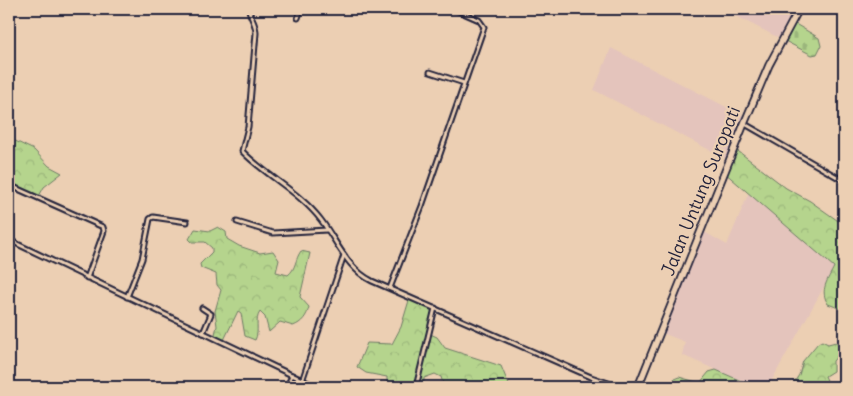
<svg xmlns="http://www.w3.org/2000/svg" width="853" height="396" font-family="Delius,sans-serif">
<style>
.built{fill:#e4c4bc}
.forest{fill:url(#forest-crowns);stroke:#6c7b64}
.cemetery{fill:url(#cemetery-stones);stroke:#6c7b64}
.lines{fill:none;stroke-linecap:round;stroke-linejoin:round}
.street-casing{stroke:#22223b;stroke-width:7}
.primary-casing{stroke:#22223b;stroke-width:9}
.street{stroke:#eccfb3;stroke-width:3}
.primary{stroke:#eccfb3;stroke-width:5.5}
.labels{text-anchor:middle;stroke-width:4.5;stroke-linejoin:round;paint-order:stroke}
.street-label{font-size:18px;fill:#22223b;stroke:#eccfb3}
</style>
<defs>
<pattern id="forest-crowns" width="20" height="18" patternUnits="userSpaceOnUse" patternTransform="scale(1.25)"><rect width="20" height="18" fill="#b5d48d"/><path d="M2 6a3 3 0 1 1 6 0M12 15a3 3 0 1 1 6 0" fill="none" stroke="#9bb67b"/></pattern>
<pattern id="cemetery-stones" width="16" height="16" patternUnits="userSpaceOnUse" patternTransform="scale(1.25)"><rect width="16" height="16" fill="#b5d48d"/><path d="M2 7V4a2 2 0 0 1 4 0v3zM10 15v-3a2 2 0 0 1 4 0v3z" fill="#9bb67b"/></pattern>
</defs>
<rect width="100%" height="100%" fill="#eccfb3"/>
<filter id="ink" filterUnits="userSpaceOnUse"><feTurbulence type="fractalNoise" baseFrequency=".02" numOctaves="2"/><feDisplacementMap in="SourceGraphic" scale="10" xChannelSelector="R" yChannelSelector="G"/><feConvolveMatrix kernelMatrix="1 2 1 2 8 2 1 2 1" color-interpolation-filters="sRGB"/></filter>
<g filter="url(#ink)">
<g class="built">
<path d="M722,9h77l-16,31z"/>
<path d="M611,48l133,68v8l-15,36 -135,-70z"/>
<path d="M749,192l86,75 -67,120h-13l-73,-32 3,-13 -25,-10 41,-102 26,15z"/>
</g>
<g class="forest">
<path d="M9,138l25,12 15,16 13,7 -18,14 -6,11 -29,-13v-7l5,-13 -2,-4 -3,1z"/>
<path d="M734,148l52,40 24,13 34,24v85l-16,-6c-9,-14 0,-24 6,-37l-110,-95z"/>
<path d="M218,227l8,5 1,7 12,7 21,7 13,-2 6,9 -3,12 12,3c8,-6 7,-16 13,-24l9,2 -10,44 9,10c-2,9 -7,16 -16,19l-13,-4 -11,10 -4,-15 -5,-5c-6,8 0,19 -5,28l-10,-4 -4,-23 -3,-2 -15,31 -9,-4 3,-12 -2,-15 6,-21 -4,-5 -1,-11 -15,-6 -1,-4 12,-12v-4l-7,-6h-13l-3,-3 6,-10 15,2z"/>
<path d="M410,297l25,11 -7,25 9,4 8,11 56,18 7,17 7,4h-71l-3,-10 -6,-3 -11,4v9h-50l13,-5v-5l-21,-4 -9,-6 10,-24 25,1 9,-17z"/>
<path d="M822,341l6,3 8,-2 5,4 -2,8 -6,7v10l-8,5 5,11h-39l8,-12 4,-14 15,-18z"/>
<path d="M716,370l39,17h-76l-5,-3v-5l5,-2 21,6 9,-11z"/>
</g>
<path class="cemetery" d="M792,22l27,16 2,8 -4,8 -5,1 -29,-15z"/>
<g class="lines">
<g class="street-casing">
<g id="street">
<path d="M249,9c1,9 7,14 7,24l-8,94 -6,24c24,25 58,41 79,69 16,21 26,49 51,61l219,96 29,10"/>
<path d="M298,18l3,-9"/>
<path d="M430,72l34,11"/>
<path d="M745,124l99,57"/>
<path d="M9,185l94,42 1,4 -17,47"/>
<path d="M237,222l36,11 54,-3"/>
<path d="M9,240l308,147"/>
<path d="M390,288l32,-82 62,-179 -5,-7 -25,-11"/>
<path d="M127,297l15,-38 8,-40 3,-2 34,5"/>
<path d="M202,308l9,6 -8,19"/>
<path d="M302,381l42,-126"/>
<path d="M287,387l5,-12"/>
<path d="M416,387l19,-79"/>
<path d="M844,387v-1"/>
</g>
</g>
<g class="primary-casing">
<path id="primary" d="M638,387l106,-263 25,-59 30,-56"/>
</g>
<use href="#street" class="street"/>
<use href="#primary" class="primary"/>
</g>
</g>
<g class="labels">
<g class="street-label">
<text transform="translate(701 191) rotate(-68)" y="6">Jalan Untung Suropati</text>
</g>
</g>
<rect width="853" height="396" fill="none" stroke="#eccfb3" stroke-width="30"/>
<rect x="15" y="15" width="823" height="366" fill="none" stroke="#22223b" stroke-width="2" filter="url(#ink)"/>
</svg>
